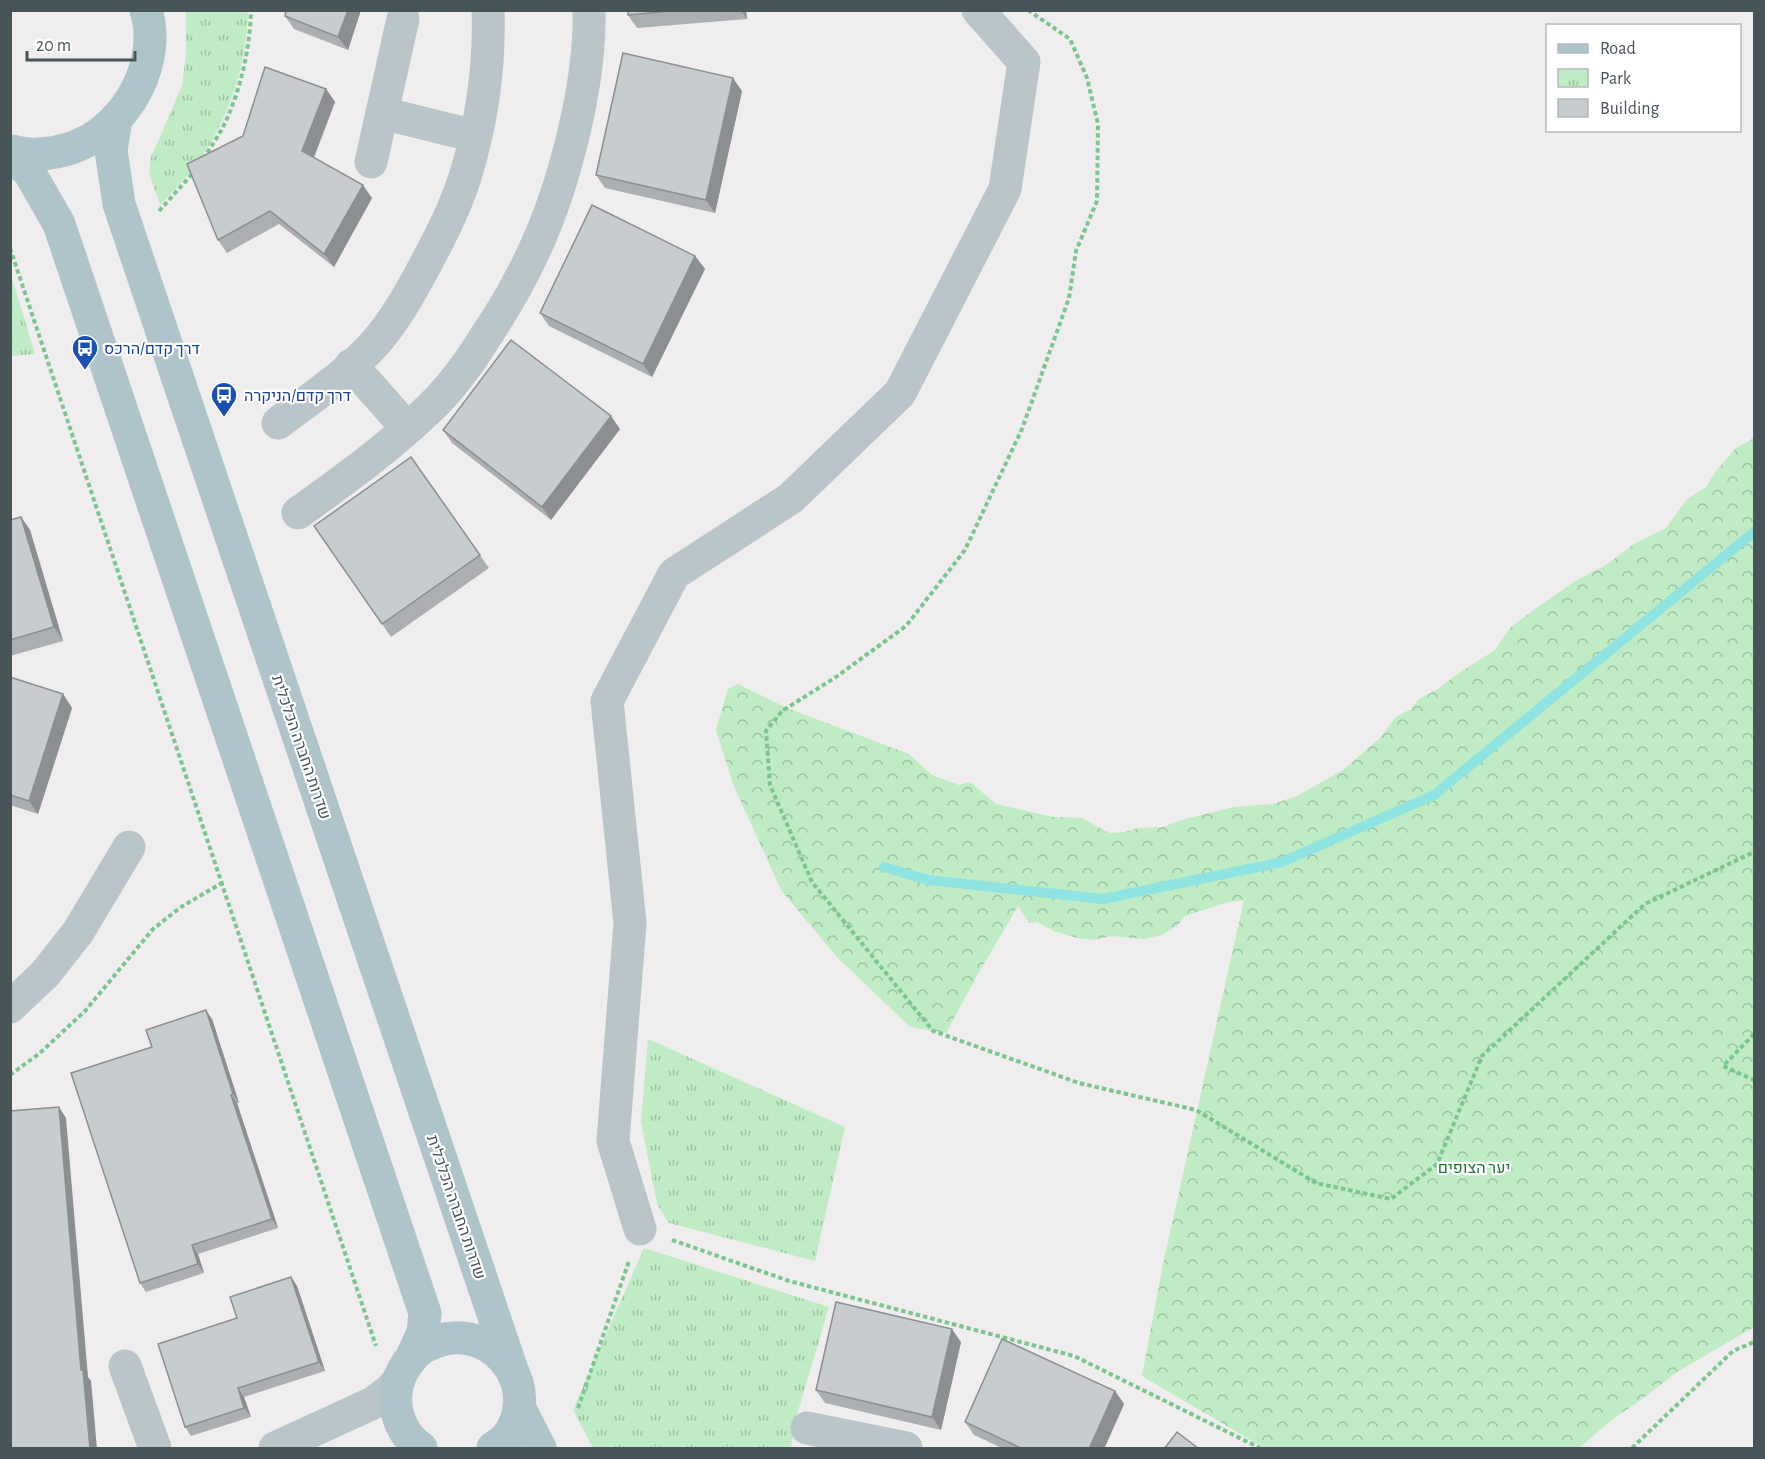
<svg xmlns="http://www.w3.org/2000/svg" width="1765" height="1459" font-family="'Alegreya Sans',Heebo,sans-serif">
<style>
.forest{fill:url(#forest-crowns)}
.park{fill:url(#park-tufts)}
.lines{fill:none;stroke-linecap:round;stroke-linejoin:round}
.stream{stroke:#8fe4e2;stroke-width:10}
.path{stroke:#7ac68e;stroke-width:4;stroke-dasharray:4.5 3;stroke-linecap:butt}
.minor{stroke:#bac5c9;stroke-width:33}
.major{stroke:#afc3ca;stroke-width:33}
.wall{fill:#abafb2}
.shaded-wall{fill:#8b8f91}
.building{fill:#c7cccf;stroke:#8b8f91;stroke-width:1.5}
.labels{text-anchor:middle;stroke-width:4.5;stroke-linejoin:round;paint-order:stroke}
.transit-label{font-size:16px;fill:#164399;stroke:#fff;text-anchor:start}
.street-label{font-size:16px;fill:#475559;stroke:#fff}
.park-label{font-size:16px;fill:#1e7435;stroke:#fff}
</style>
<defs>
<pattern id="forest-crowns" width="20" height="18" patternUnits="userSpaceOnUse" patternTransform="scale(1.5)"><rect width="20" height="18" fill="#bfebc5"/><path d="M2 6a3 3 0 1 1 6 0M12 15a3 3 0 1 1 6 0" fill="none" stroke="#9dc1a3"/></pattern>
<pattern id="park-tufts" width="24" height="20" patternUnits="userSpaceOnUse" patternTransform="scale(1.5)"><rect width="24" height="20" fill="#bfebc5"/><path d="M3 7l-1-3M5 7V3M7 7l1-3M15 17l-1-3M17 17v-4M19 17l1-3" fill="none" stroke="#9dc1a3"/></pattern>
</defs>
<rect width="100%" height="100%" fill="#f0edee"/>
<path class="forest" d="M1754,438v889l-77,45 -36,28 -27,18 -35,30h-315l-122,-72 21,-112 81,-364 -16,2 -43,14 -7,9 -16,10 -18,4 -32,-3 -19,4 -16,-2 -23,-7 -17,-9 -8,1 -11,-17 -40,68 -32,59 -36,-6 -73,-70 -56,-67 -48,-106 -17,-54 12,-41 10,-5 49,24 122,46 23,21 27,10 11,-3 26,22 57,13 29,1 27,15 15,-1 14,-4 25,-1 18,-7 53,-13 39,-3 24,-8 46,-26 36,-31 17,-22 15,-8 8,-10 19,-10 18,-14 39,-25 15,-22 11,-9 54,-38 31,-16 28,-21 32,-16 21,-29 19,-12 10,-16 20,-23z"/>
<g class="park">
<path d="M186,11h62c-1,54 -20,112 -54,156 -10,14 -23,26 -34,38l-11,-32 2,-16 31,-71 4,-32z"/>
<path d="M11,275l24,79 -24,2z"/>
<path d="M648,1039l197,88 -30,134 -146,-38 -12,-19 -16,-82z"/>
<path d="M644,1248l185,59 -33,111 -5,30h-198l-20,-38z"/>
</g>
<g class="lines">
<path class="stream" d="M884,867l44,13 175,19 179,-37 152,-67 320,-263"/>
<g class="path">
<path d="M1028,10l42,29 17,39 11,46 -1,77 -21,50 -7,47 -47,131 -57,121 -59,76 -70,51 -54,34 -16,20 4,54 42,97 121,149 146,52 117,27 120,73 75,16 46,-35 45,-108 163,-152 109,-52"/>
<path d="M203,159c8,-12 16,-24 22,-36 16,-35 25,-74 26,-113"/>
<path d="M159,211l35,-39"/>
<path d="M10,248l366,1098"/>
<path d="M1754,1034l-31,32 31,14"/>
<path d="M10,1075l30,-22 45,-42 68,-82 28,-22 41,-24"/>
<path d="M672,1240l117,41 285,75 186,92"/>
<path d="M578,1408l51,-147"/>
<path d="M1632,1448l101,-97 21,-9"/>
</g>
<g class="minor">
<path d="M382,113l93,23"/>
<path d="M371,162l32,-143"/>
<path d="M351,365l56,63"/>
<path d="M278,423c33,-25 70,-49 98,-81 19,-22 34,-48 47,-73 16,-29 32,-60 42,-92 16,-52 25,-111 23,-167"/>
<path d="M298,513c46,-33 92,-66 132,-105 22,-21 40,-46 56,-72 48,-72 74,-137 92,-222 7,-34 12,-69 11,-104"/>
<path d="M10,1007l35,-33 33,-42 51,-85"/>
<path d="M640,1229l-27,-88 17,-218 -23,-222 67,-127 117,-76 109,-105 105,-204 19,-127 -46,-52"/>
<path d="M125,1366l30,82"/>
<path d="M807,1428l99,20"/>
<path d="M275,1448l98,-45 17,-13 9,-10"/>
</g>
<g class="major">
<path d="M116,119l-5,31 8,54 393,1166"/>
<path d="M10,151c9,1 19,4 28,3 12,0 30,-4 41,-9 49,-20 83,-84 67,-135"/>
<path d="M10,158l18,12 31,54 366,1089 -2,19 -11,25"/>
<path d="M519,1407l21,41"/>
<path d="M421,1448c-18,-12 -27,-34 -25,-55 1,-15 10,-30 20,-40 8,-8 18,-11 29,-14 54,-11 97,52 62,98 -3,4 -10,8 -14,11"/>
</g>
</g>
<g class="wall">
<path d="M286,10h75l-13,40 -54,-21 -9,-13z"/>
<path d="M628,10h118l1,9 -110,9 -9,-13z"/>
<path d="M326,89l9,13 -21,56 58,40 -38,69 -55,-43 -52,29 -9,-13 25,-104z"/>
<path d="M742,91l-27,122 -110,-25 -9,-13z"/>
<path d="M695,256l10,13 -53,108 -103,-51 -9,-13z"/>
<path d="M620,429l-69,91 -99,-77 -9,-13z"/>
<path d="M411,457l78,111 -98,69 -77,-111z"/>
<path d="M21,517l9,13 33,111 -53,15v-136z"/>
<path d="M10,677l53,17 9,14 -34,106 -28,-9z"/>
<path d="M212,1019l27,84h-2l41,125 -80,26 6,19 -58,19 -6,-9 12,-236z"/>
<path d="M291,1277l6,9 28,85 -81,26 7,20 -60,19 -6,-9 52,-109z"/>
<path d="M961,1342l-20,88 -116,-27 -9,-13z"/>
<path d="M1115,1391l9,13 -20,45h-100l-30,-14 -9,-13z"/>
</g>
<g class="shaded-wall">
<path d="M348,10h13l-13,40 -10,-13z"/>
<path d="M741,10h5l1,9z"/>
<path d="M733,78l9,13 -27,122 -9,-13z"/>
<path d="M326,89l9,13 -24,62 -9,-13z"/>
<path d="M363,185l9,13 -38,69 -10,-13z"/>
<path d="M695,256l10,13 -53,108 -9,-13z"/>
<path d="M611,416l9,13 -69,91 -9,-13z"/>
<path d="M21,517l9,13 33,111 -9,-14z"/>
<path d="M63,694l9,14 -34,106 -9,-13z"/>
<path d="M206,1010l6,9 27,84 -6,-9z"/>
<path d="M231,1095l6,8 41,125 -6,-9z"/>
<path d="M59,1107l7,11 22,259 3,4 6,68h-7l-9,-79z"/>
<path d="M192,1245l6,9 6,19 -6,-9z"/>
<path d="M291,1277l6,9 28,85 -6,-9z"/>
<path d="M952,1329l9,13 -20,88 -9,-13z"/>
<path d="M238,1388l6,9 7,20 -7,-9z"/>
<path d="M1115,1391l9,13 -20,45h-15z"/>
</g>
<g class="building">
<path d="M286,10h62l-10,27 -53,-21z"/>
<path d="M628,10h53l-53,5z"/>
<path d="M623,53l110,25 -27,122 -110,-25z"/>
<path d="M265,67l61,22 -24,62 61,34 -39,69 -54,-43 -52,29 -31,-76 56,-28z"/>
<path d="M592,205l103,51 -52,108 -103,-51z"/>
<path d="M511,340l100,76 -69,91 -99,-77z"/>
<path d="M411,457l69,98 -98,69 -68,-98z"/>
<path d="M21,517l33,110 -44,13v-120z"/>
<path d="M10,677l53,17 -34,107 -19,-6z"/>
<path d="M206,1010l27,84 -2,1 41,124 -80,26 6,19 -58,19 -69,-210 81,-26 -6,-17z"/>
<path d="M59,1107l22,263h2l7,79h-80v-338z"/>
<path d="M291,1277l28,85 -81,26 6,20 -59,19 -27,-83 79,-26 -7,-21z"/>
<path d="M836,1302l116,27 -20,88 -116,-27z"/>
<path d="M1002,1339l113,52 -26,58h-66l-58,-27z"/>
<path d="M1177,1432l22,17h-35z"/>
</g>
<defs>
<g id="bus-pin" transform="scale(1.35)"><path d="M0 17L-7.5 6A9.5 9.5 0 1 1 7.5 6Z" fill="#1a4fb4" stroke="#fff"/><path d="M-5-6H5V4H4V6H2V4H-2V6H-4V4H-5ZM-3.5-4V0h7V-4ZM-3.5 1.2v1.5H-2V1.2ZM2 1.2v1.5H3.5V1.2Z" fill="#fff"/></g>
</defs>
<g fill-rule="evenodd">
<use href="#bus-pin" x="85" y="348"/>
<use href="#bus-pin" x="224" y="395"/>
</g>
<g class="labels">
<g class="transit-label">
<text x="104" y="354">דרך קדם/הרכס</text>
<text x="244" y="401">דרך קדם/הניקרה</text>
</g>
<g class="street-label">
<text transform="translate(302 747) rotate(71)" y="6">שדרות החברה הכלכלית</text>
<text transform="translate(457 1207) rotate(71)" y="6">שדרות החברה הכלכלית</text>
</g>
<g class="park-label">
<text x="1474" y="1173">יער הצופים</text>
</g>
</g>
<rect width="1765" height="1459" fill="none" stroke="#475559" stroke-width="24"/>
<rect x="1546" y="24" width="195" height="108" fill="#ffffff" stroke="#b5bbbd" stroke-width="1.5"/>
<rect x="1558" y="44" width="30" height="9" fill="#afc3ca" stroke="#b5bbbd" stroke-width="1.5"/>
<text x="1600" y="54" font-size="18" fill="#475559">Road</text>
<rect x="1558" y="69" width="30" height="18" fill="url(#park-tufts)" stroke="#b5bbbd" stroke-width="1.5"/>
<text x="1600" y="84" font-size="18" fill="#475559">Park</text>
<rect x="1558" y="99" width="30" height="18" fill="#c7cccf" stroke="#b5bbbd" stroke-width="1.5"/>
<text x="1600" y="114" font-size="18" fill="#475559">Building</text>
<path d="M27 51v9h108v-9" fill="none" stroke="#475559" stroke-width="3"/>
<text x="36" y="51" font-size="18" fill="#475559" stroke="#ffffff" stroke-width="4.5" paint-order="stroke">20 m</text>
</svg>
